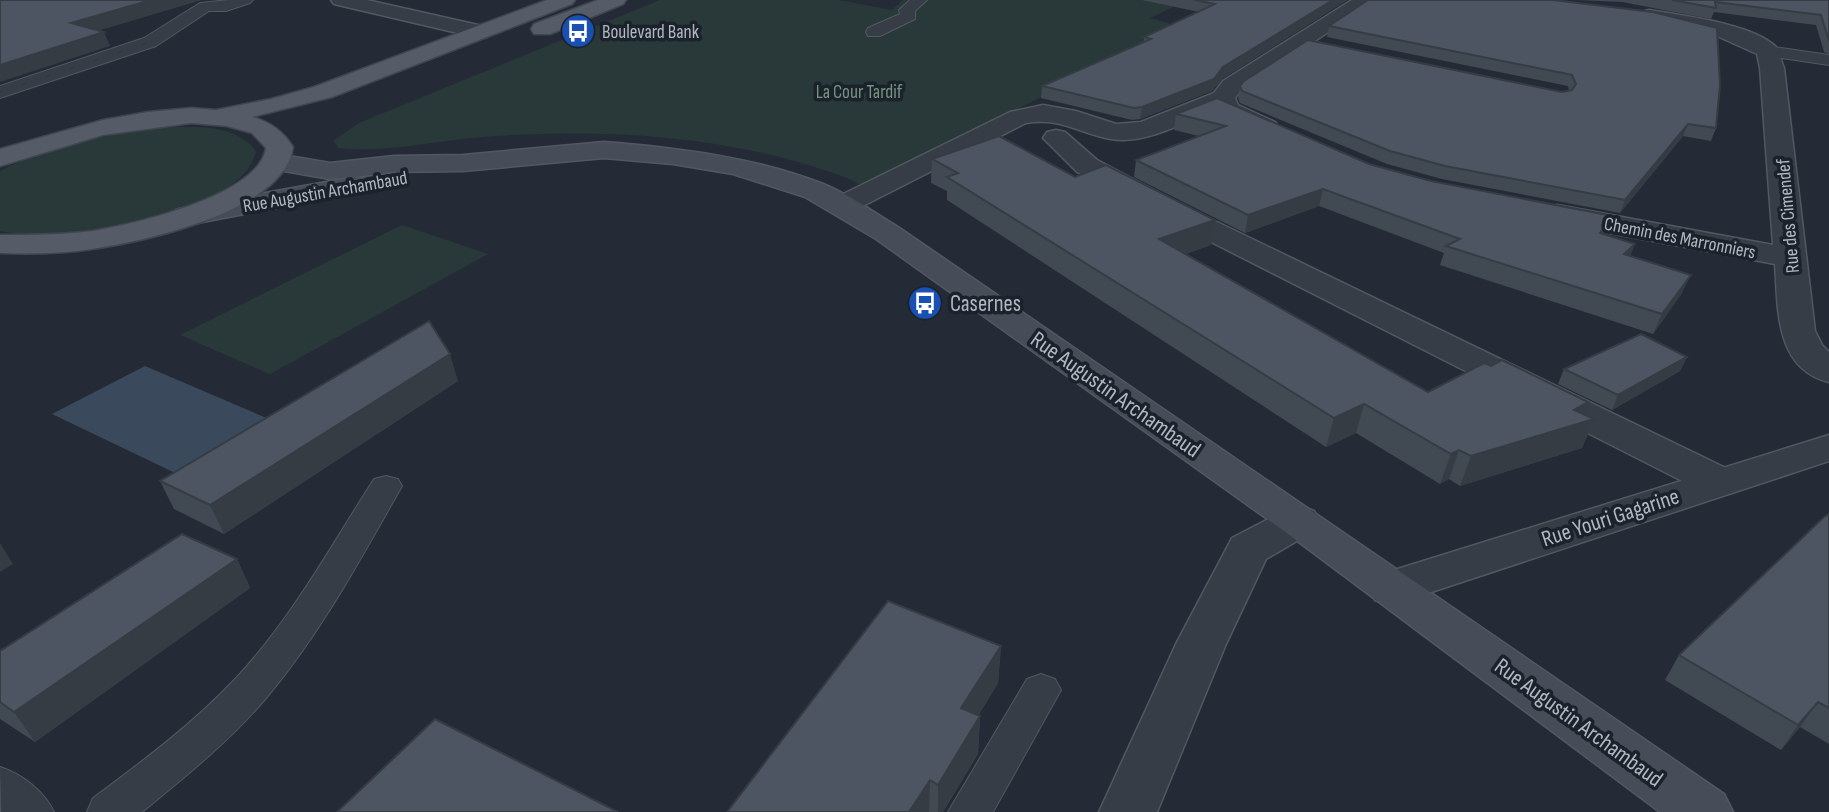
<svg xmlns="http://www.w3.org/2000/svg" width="1829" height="812" font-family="'Sofia Sans Condensed',sans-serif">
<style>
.green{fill:#293939}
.water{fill:#3b495d}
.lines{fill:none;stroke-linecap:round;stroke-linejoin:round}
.service-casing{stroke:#525861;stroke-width:2}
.minor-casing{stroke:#525861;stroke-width:3}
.tertiary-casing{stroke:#525861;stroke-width:3}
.secondary-casing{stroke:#525861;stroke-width:3}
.primary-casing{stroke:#404650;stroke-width:3}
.service{fill:#373d47;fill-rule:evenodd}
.minor{fill:#373d47;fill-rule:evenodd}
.tertiary{fill:#373d47;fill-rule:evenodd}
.secondary{fill:#464d59;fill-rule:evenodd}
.primary{fill:#555c67;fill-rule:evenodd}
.wall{fill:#414953}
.shaded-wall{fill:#353c44}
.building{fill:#4c5561;stroke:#353c44;stroke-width:2}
.labels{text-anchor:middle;stroke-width:7;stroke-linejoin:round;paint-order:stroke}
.far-poi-label{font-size:19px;fill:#b2b8c3;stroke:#1c222b;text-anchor:start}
.far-park-label{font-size:19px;fill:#73967c;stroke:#1c222b}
.far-street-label{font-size:19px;fill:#b2b8c3;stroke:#1c222b}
.poi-label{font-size:23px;fill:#b2b8c3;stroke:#1c222b;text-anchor:start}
.street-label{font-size:23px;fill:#b2b8c3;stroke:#1c222b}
</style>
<rect width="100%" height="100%" fill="#242b36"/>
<g class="green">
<path d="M660,0h178l54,10 11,-10h285l-38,18 32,9 -319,159c-21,-12 -43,-17 -65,-24 -102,-29 -211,-33 -316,-25 -48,4 -96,16 -143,11l-6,-7 26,-18z"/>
<path d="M172,127c30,0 64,-2 84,24 -13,66 -200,93 -256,80v-60c54,-27 112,-39 172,-44z"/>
<path d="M402,225l86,29 -218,120 -90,-39z"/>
</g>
<path class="water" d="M145,366l140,60 -91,56 -142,-68z"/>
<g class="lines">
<g class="service-casing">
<g id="service">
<path d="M229,0h24l-3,3 -24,8h-17l-53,35 -156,52v-12l144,-48 56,-35z"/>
<path d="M910,0h17l-12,11v8l-35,17h-12l-2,-4 2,-4 32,-14 -1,-4z"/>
<path d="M1767,46l62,9v10l-68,-10 -3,-4z"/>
<path d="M386,476l12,3 4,7c-41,72 -81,147 -135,211 -36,43 -81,79 -125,115h-55l6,-14c50,-37 101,-75 144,-121 55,-59 94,-131 137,-198z"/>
<path d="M1041,674l14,5 6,11 -68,122h-45l79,-133z"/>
<path d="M0,767c22,7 44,24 54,45h-53z"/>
</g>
</g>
<g class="minor-casing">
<g id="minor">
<path d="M331,0h36l120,27 3,5 -3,5 -8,1 -145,-34z"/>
<path d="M1352,0h24l-136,91 -5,7 3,7 37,17 4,5 -4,5c-19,5 -39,-10 -57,-18l-3,-4c-31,12 -70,35 -104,29 -33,-6 -50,-22 -85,-16l-175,89 -10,3 -10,-3 -5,-6 5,-6 179,-88 33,-7 33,6 40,13 25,-2 73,-29 9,-12z"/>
<path d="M1649,10c31,5 105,14 127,37 4,5 5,15 8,21l31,263 7,14 7,7v30c-54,-13 -51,-73 -54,-118l-218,-41 -11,-3 -4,-6 4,-6 11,-3 216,40 -13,-177 -3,-14 -40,-18 -75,-16 -3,-4 3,-4z"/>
<path d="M1056,130l9,2 32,28 89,47 548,265 6,10 -6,10 -15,3 -15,-3 -538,-273 -89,-47 -34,-34 4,-6z"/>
<path d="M1299,506l15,5 7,10 -7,10 -48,28 -40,85 -69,168h-58l77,-168 56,-106 52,-27z"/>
</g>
</g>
<g class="tertiary-casing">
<path id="tertiary" d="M1829,435v26l-437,144 -17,-5 -6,-12 6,-12z"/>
</g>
<g class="secondary-casing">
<path id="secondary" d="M604,142c75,6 149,15 219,42 26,10 51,29 75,43l826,567 9,18h-73l-376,-281 -408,-292 -71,-42 -72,-23 -60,-10 -69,-6 -141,13 -69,1 -39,5 10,2 4,6 -4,6 -178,34 -11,-3 -4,-6 4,-6 11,-3 167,-30 -24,2 -63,-11 -4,-6 4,-6 10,-2 53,9 64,-7 69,-1z"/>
</g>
<g class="primary-casing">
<g id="primary">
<path d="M547,0h28l-3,4 -240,93 -80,20c18,5 31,14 41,30 -8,64 -148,94 -201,102 -31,5 -61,5 -92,4v-18c31,0 62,0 92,-4 42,-7 167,-35 174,-83l-14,-15 -25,-7 -36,-3 -88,12 -103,31v-17l103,-29 45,-8 43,-4 25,2 55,-11 43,-12z"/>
<path d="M598,0h28l-3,4 -73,30h-16l-3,-5 3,-5z"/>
</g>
</g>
<use href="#service" class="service"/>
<use href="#minor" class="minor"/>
<use href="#tertiary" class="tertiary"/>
<use href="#secondary" class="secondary"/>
<use href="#primary" class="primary"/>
</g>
<g class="wall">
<path d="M1142,0h205l-125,79 -10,12 -72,28 -8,1 -91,-22 1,-12 102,-44v-5l55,-25z"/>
<path d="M1368,0l348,128 -5,13 -28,-5 -63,77 -178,-34 -55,-15 -147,-61 -2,-5 2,-12 322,6 7,-2 -1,-4 -241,-49 2,-11z"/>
<path d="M1577,0h252v54l-5,-2 -8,-27 -102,-13 -3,7 -89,-17z"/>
<path d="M1217,98l152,66 266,80 -5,12 52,37 -29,41 -213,-69 4,-12 -125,-47 -74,27 -111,-56 2,-17 63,-24 -25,-6 2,-16z"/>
<path d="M932,159l143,18 136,68 -26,9 243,138 63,-26 103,53 -12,29 -122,38 -11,-7 -9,5 -84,-51 -30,14 -379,-247v-9l-16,-8z"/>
<path d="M1687,357l-7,14 -68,39 -54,-26 6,-15z"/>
<path d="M458,381l-234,153 -50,-25 -14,-28z"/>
<path d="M1829,514v230l-29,-17 -19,23 -116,-70 14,-25z"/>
<path d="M237,559l13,29 -215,154 -35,-23v-68z"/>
<path d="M1001,646l-3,37 -20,33h2l-2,38 -35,58h-216z"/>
</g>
<g class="shaded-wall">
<path d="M151,0h51l-125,37 -6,-14z"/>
<path d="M1333,0h14l-125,79 -10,12 -72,28 2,-12 81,-40z"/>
<path d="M104,32l6,14 -110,36v-17z"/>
<path d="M1688,124l-5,12 -63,77 5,-13z"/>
<path d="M1323,189l-4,17 -74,27 3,-18z"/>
<path d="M1613,216l-7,18 -13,17 7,-18z"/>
<path d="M1215,220l-4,25 -55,20 3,-26z"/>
<path d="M1635,244l-8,18 -3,-8z"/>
<path d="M1691,275l-9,18 -29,41 9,-20z"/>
<path d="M450,354l8,27 -234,153 -14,-29z"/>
<path d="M1687,357l-7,14 -68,39 6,-15z"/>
<path d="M1588,402l-9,22 15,-5 -12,29 -122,38 11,-30 103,-46z"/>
<path d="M1364,404l-8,29 -30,14 8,-29z"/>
<path d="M1459,450l-10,29 -9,5 11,-30z"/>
<path d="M0,543l13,21 -13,8z"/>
<path d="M237,559l13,29 -215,154 -21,-30z"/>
<path d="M1001,646l-3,37 -38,63 1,-38z"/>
<path d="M1818,702l-18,25 -19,23 17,-25z"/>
<path d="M980,716l-2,38 -35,58h-5v-27z"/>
<path d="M930,780l-1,32h-20z"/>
</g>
<g class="building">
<path d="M0,0h151l-80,23 33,9 -104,33z"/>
<path d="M1194,0h139l-110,67 -9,12 -72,28 -8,1 -92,-22 109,-47 -7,-2 71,-33z"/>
<path d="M1368,0h185l100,12 64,16 3,57 -4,43 -28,-4 -63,76 -180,-34 -55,-15 -148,-60 -2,-5 4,-5 64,-41 254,52 10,-2 4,-6 -4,-9 -243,-49z"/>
<path d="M1672,0h157v41l-8,-26 -106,-13 1,6z"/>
<path d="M1217,98l152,66 62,17 182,35 -13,17 35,11 -11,10 67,21 -29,39 -216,-68 14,-7 -137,-50 -75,26 -112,-55 90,-34 -50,-12z"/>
<path d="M999,136l76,41 31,-12 109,55 -56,19 269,153 56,-29 7,3 11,-6 86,42 -14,8 20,9 -123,37 -12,-6 -8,4 -87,-50 -30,14 -387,-241 11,-4 -26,-14z"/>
<path d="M429,321l21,33 -240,151 -50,-24z"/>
<path d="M1641,334l46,23 -69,38 -54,-26z"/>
<path d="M1829,514v194l-11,-6 -20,23 -119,-70 145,-138z"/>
<path d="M182,534l55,25 -223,153 -14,-10v-51z"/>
<path d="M888,601l113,45 -40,62 19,8 -42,69 -8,-5 -21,32h-182z"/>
<path d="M435,719l183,93h-281z"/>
</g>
<defs>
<g id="bus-disc" transform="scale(1.75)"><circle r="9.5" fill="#1a4fb4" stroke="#1c222b"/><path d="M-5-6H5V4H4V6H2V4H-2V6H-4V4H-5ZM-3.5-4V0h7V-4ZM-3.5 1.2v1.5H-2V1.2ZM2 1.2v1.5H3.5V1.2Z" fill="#fff"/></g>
</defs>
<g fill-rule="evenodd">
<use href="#bus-disc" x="578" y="31"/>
<use href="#bus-disc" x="925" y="303"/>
</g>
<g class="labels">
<g class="far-poi-label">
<text x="602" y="38">Boulevard Bank</text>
</g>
<g class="far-park-label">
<text x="859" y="98">La Cour Tardif</text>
</g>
<g class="far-street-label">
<text transform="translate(325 191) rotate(-10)" y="7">Rue Augustin Archambaud</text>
<text transform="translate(1787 216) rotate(-95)" y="7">Rue des Cimendef</text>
<text transform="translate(1680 237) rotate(11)" y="7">Chemin des Marronniers</text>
</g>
<g class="poi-label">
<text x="950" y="311">Casernes</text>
</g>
<g class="street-label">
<text transform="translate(1116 394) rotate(35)" y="8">Rue Augustin Archambaud</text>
<text transform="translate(1610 517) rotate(-18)" y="8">Rue Youri Gagarine</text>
<text transform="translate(1579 722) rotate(36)" y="8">Rue Augustin Archambaud</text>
</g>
</g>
</svg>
